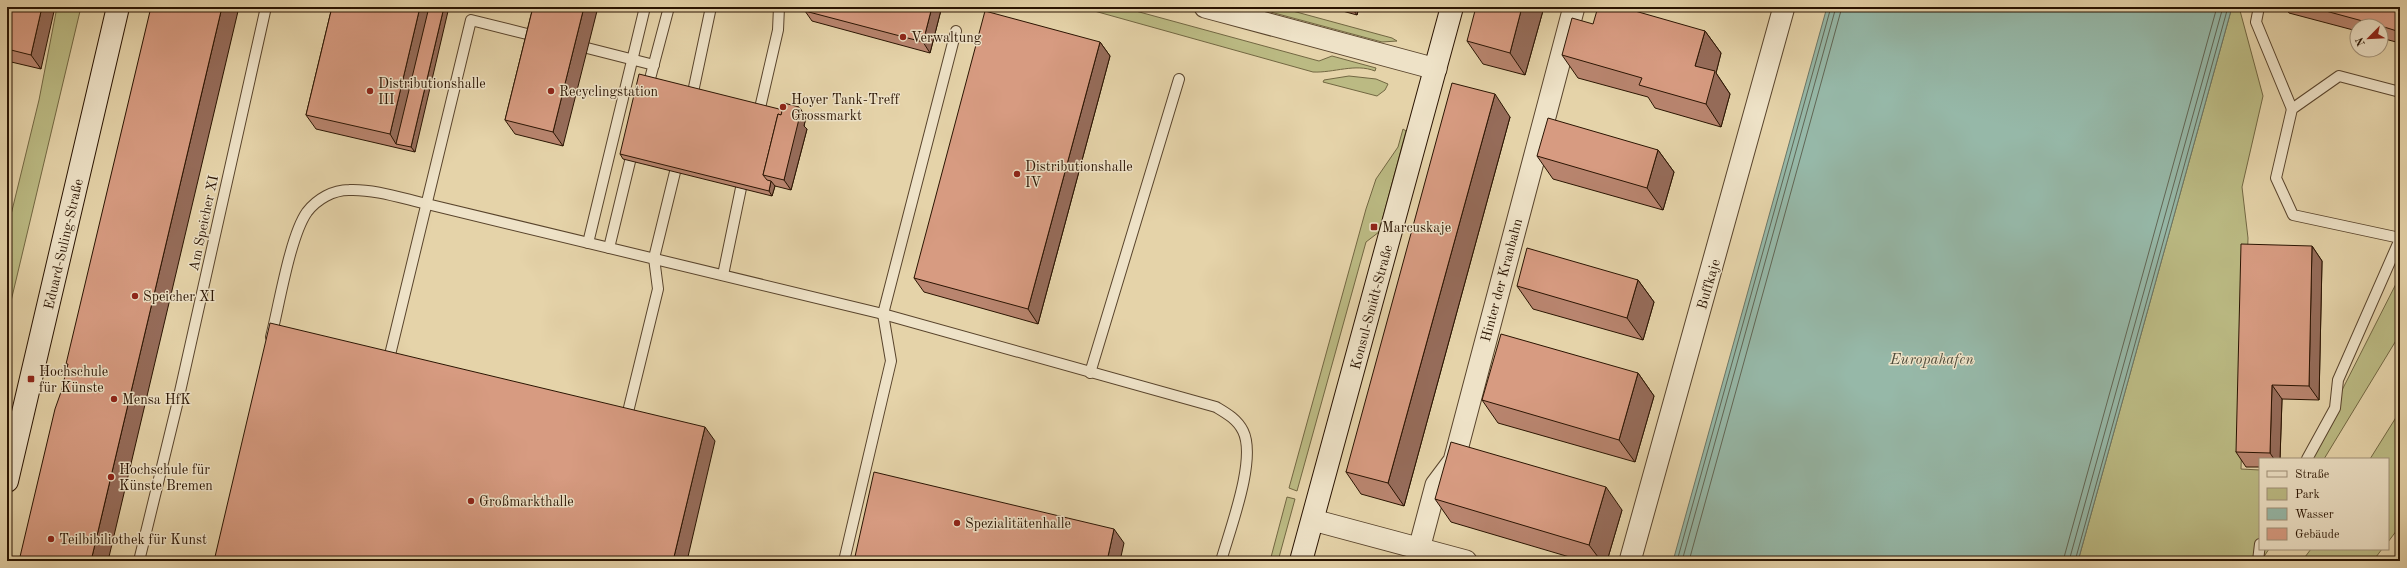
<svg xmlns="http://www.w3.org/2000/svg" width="2407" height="568" font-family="'Old Standard TT',serif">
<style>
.green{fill:#bbba83;stroke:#726742}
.water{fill:#96b8a8;stroke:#6b7666}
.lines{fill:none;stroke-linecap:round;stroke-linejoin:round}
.shore{stroke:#606655;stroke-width:1}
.lane-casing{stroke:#59442c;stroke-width:12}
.street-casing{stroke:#59442c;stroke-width:23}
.secondary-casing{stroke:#2a1402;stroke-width:24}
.lane{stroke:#eee2c7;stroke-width:10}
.street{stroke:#eee2c7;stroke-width:21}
.secondary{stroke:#eee2c7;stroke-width:22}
.wall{fill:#b9856f;stroke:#2a1402}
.shaded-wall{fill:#966c5a;stroke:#2a1402}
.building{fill:#d79b81;stroke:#2a1402}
.poi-dot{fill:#8f2418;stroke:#eee2c7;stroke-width:1.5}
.labels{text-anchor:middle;stroke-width:3;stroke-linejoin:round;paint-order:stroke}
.poi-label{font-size:14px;fill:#2a1402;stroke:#eee2c7;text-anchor:start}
.street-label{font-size:14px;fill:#2a1402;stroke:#eee2c7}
.water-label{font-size:15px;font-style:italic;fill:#504d3c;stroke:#eee2c7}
</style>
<rect width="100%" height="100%" fill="#e5d3a9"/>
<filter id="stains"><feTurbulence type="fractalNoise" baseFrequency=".005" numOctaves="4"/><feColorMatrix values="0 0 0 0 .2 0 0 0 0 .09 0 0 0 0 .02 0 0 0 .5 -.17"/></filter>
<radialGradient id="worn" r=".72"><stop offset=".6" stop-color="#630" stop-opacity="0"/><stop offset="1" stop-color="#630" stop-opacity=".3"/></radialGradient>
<g class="green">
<path d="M57,7h24l-74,311v-87l32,-131z"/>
<path d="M1080,7h41l198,54 13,-5 44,12 -1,3c-20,-8 -41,2 -62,1z"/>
<path d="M1252,7h26l114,31 5,3 -15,1z"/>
<path d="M2232,7h7l24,89 -21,91 6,51 -7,231 19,1v79h9l-8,12h-183z"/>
<path d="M1349,76l27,3 12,5 -3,6 -8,6 -54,-14 1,-2z"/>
<path d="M1403,129l3,2 -27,101 -13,10 -69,249 -8,-3 77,-279 10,-30 22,-32z"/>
<path d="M2400,276v58l-76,125h-17z"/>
<path d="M2400,411v115l-12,16v-83h-18z"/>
<path d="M1287,497l8,2 -17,62h-8z"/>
<path d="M2311,549h71l-9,12h-71z"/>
</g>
<path class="water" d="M1827,7h405l-154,554h-405z"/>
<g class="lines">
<g class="shore">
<path d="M1677,561l154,-554"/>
<path d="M1682,561l154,-554"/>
<path d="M1689,561l153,-554"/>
<path d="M2063,561l154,-554"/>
<path d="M2069,561l154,-554"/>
<path d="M2075,561l153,-554"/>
</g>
<g class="lane-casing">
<g id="lane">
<path d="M2259,7l-3,15 36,87"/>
<path d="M587,48l67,17"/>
<path d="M647,90l22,-83"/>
<path d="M693,92l18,-85"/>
<path d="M2400,92l-61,-16 -47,33 -16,69 17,37 107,23"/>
<path d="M760,108l18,-78 1,-23"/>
<path d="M588,243l57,-236"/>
<path d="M609,248l24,-99"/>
<path d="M723,275l18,-87"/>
<path d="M271,337c8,-31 19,-101 36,-125 10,-13 26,-22 42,-22 26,-1 52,8 78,14l456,110 333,93c10,6 21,12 27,24 14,28 -13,98 -22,130"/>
<path d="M388,363l83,-343 68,17"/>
<path d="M1090,373l89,-294"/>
<path d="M626,420l32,-131 -4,-31 21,-86"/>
<path d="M2307,459l28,-51 3,-28 62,-141"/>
<path d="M139,561l38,-156 89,-398"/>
<path d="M844,561l47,-200 -8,-47 73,-283"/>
<path d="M2258,561l2,-17"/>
</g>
</g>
<g class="street-casing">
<g id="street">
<path d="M1205,7l231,62"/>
<path d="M1313,520l153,41"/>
<path d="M1419,549l17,-64 18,-24 120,-454"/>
<path d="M1630,561l154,-554"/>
</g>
</g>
<g class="secondary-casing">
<g id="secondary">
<path d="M7,481l111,-474"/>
<path d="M1301,561l151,-554"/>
</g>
</g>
<use href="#lane" class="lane"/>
<use href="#street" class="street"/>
<use href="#secondary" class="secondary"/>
</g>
<g class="wall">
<path d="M7,7l34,62 -34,-8z"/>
<path d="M332,7l83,145 -99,-23 -10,-14z"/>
<path d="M533,7l30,139 -48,-12 -10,-14z"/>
<path d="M806,7h133l2,3 -11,43 -118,-32 -7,-10z"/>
<path d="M1328,7h31l-2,8z"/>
<path d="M1544,7l-19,68 -42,-11 -16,-23z"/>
<path d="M2285,7h115v36l-19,-5v-12h-24v5l-68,-18z"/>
<path d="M1593,24l112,7 16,22 -5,20 14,21 -9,33 -66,-19 -7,-11 -70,-19 -16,-23z"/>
<path d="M1100,42l10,14 -72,268 -114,-32 -10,-14z"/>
<path d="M799,107l7,10 -2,9 3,3 -16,61 -16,-4 -3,10 -149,-37 -3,-5z"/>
<path d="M1510,117l-106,389 -43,-12 -15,-22z"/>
<path d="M1658,150l16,22 -11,38 -110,-31 -16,-23z"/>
<path d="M2312,246l10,15 -3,139 -37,-1 -2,60h-20v8h-14l-10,-15z"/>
<path d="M1638,280l16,22 -11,38 -110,-31 -16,-23z"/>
<path d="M1638,373l16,23 -19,66 -137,-39 -16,-23z"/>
<path d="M1435,499l187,11 -15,51h-24l-132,-39z"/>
</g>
<g class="shaded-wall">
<path d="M42,7h13l-14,62 -10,-14z"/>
<path d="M222,7h17l-131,554h-17z"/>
<path d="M420,7h13l-37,137 -6,-10z"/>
<path d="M444,7h5l-34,145 -4,-5z"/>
<path d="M584,7h14l-35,139 -10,-14z"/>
<path d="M932,7h7l2,3 -11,43 -7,-11z"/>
<path d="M1351,7h8l-2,8z"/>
<path d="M1522,7h22l-19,68 -15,-22z"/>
<path d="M1705,31l16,22 -5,20 14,21 -9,33 -15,-23 -11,-38z"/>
<path d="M1100,42l10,14 -72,268 -10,-15z"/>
<path d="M1495,94l15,23 -106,389 -16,-23z"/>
<path d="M799,107l7,10 -2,9 3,3 -16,61 -7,-10z"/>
<path d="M1658,150l16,22 -11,38 -16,-22z"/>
<path d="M771,181l4,5 -3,10 -3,-5z"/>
<path d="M2312,246l10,15 -3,139 -10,-14z"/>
<path d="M1638,280l16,22 -11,38 -16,-22z"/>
<path d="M1638,373l16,23 -19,66 -16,-22z"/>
<path d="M2272,385l10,14 -2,60h-6l-4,-6z"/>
<path d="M705,427l10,14 -28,120h-14z"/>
<path d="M1606,487l16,23 -15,51h-6l-12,-16z"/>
<path d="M1114,529l10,14 -4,18h-13z"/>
</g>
<g class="building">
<path d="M7,7h35l-11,48 -24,-6z"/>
<path d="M151,7h71l-131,554h-72l36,-152 6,-17 7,-28h-2z"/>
<path d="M332,7h88l-30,127 -84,-19z"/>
<path d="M429,7h15l-33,140 -15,-3z"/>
<path d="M533,7h51l-31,125 -48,-12z"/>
<path d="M806,7h126l-9,35 -118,-31z"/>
<path d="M1476,7h46l-12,46 -43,-12z"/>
<path d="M1598,7h23l84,24 -10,35 20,5 -9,33 -67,-19 3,-7 -80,-23 10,-37 21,6z"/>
<path d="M2311,7h89v25l-19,-6z"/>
<path d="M985,11l115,31 -72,267 -114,-31z"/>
<path d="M639,74l144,36 -2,5 -3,-1 -15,61 4,5 4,1 -2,10 -149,-37z"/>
<path d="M1452,83l43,11 -107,389 -42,-11z"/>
<path d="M784,103l15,4 -3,11 3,1 -15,61 -21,-5 15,-61 3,1z"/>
<path d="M1548,118l110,32 -11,38 -110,-32z"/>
<path d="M2241,244l71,2 -3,140 -37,-1 -2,68 -34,-1z"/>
<path d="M1527,248l111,32 -11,38 -110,-32z"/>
<path d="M270,323l435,104 -32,134h-459z"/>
<path d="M1501,334l137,39 -19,67 -137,-40z"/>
<path d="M1451,442l155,45 -17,58 -154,-46z"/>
<path d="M874,472l240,57 -7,32h-253z"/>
</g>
<g class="poi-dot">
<circle cx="903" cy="37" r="4"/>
<circle cx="370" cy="91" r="4"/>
<circle cx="551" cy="91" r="4"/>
<circle cx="783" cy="107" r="4"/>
<circle cx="1017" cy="174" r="4"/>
<rect x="1370" y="223" width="8" height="8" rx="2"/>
<circle cx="135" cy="296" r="4"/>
<rect x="27" y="375" width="8" height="8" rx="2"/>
<circle cx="114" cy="399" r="4"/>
<circle cx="111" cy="477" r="4"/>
<circle cx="471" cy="501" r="4"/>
<circle cx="957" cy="523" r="4"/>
<circle cx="51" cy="539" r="4"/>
</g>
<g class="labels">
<g class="poi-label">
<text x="911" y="42">Verwaltung</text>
<text x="378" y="88">Distributionshalle<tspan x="378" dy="16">III</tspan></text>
<text x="559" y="96">Recyclingstation</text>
<text x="791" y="104">Hoyer Tank-Treff<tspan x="791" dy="16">Grossmarkt</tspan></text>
<text x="1025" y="171">Distributionshalle<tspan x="1025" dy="16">IV</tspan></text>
<text x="1382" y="232">Marcuskaje</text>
<text x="143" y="301">Speicher XI</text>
<text x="39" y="376">Hochschule<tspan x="39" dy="16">für Künste</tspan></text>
<text x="122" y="404">Mensa HfK</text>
<text x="119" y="474">Hochschule für<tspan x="119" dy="16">Künste Bremen</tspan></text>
<text x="479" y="506">Großmarkthalle</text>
<text x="965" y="528">Spezialitätenhalle</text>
<text x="59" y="544">Teilbibiliothek für Kunst</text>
</g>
<g class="street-label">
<text transform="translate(203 223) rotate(-78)" y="5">Am Speicher XI</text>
<text transform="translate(63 244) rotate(-77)" y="5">Eduard-Suling-Straße</text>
<text transform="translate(1501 280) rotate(-75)" y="5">Hinter der Kranbahn</text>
<text transform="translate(1708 284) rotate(-74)" y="5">Buffkaje</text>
<text transform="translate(1371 307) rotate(-75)" y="5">Konsul-Smidt-Straße</text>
</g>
<g class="water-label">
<text x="1932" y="364">Europahafen</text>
</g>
</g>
<rect width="2407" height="568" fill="none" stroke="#e5d3a9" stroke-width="24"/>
<rect x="8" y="8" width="2391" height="552" fill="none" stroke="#2a1402" stroke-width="2"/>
<rect x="12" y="12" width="2383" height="544" fill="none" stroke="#2a1402"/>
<rect x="2259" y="458" width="130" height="92" fill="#eee2c7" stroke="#a09078"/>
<rect x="2267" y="471" width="20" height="6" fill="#eee2c7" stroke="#a09078"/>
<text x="2295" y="478" font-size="12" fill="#2a1402">Straße</text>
<rect x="2267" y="488" width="20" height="12" fill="#bbba83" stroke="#a09078"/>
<text x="2295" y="498" font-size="12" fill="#2a1402">Park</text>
<rect x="2267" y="508" width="20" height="12" fill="#96b8a8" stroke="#a09078"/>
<text x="2295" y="518" font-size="12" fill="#2a1402">Wasser</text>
<rect x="2267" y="528" width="20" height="12" fill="#d79b81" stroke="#a09078"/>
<text x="2295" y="538" font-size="12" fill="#2a1402">Gebäude</text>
<g transform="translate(2369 38) rotate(246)"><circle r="19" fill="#eee2c7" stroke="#a09078"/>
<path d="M0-3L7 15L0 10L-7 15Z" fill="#8f2418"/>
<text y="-6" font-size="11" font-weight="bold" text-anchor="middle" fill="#2a1402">N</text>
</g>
<rect width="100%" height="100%" filter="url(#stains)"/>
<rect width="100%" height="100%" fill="url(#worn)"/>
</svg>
